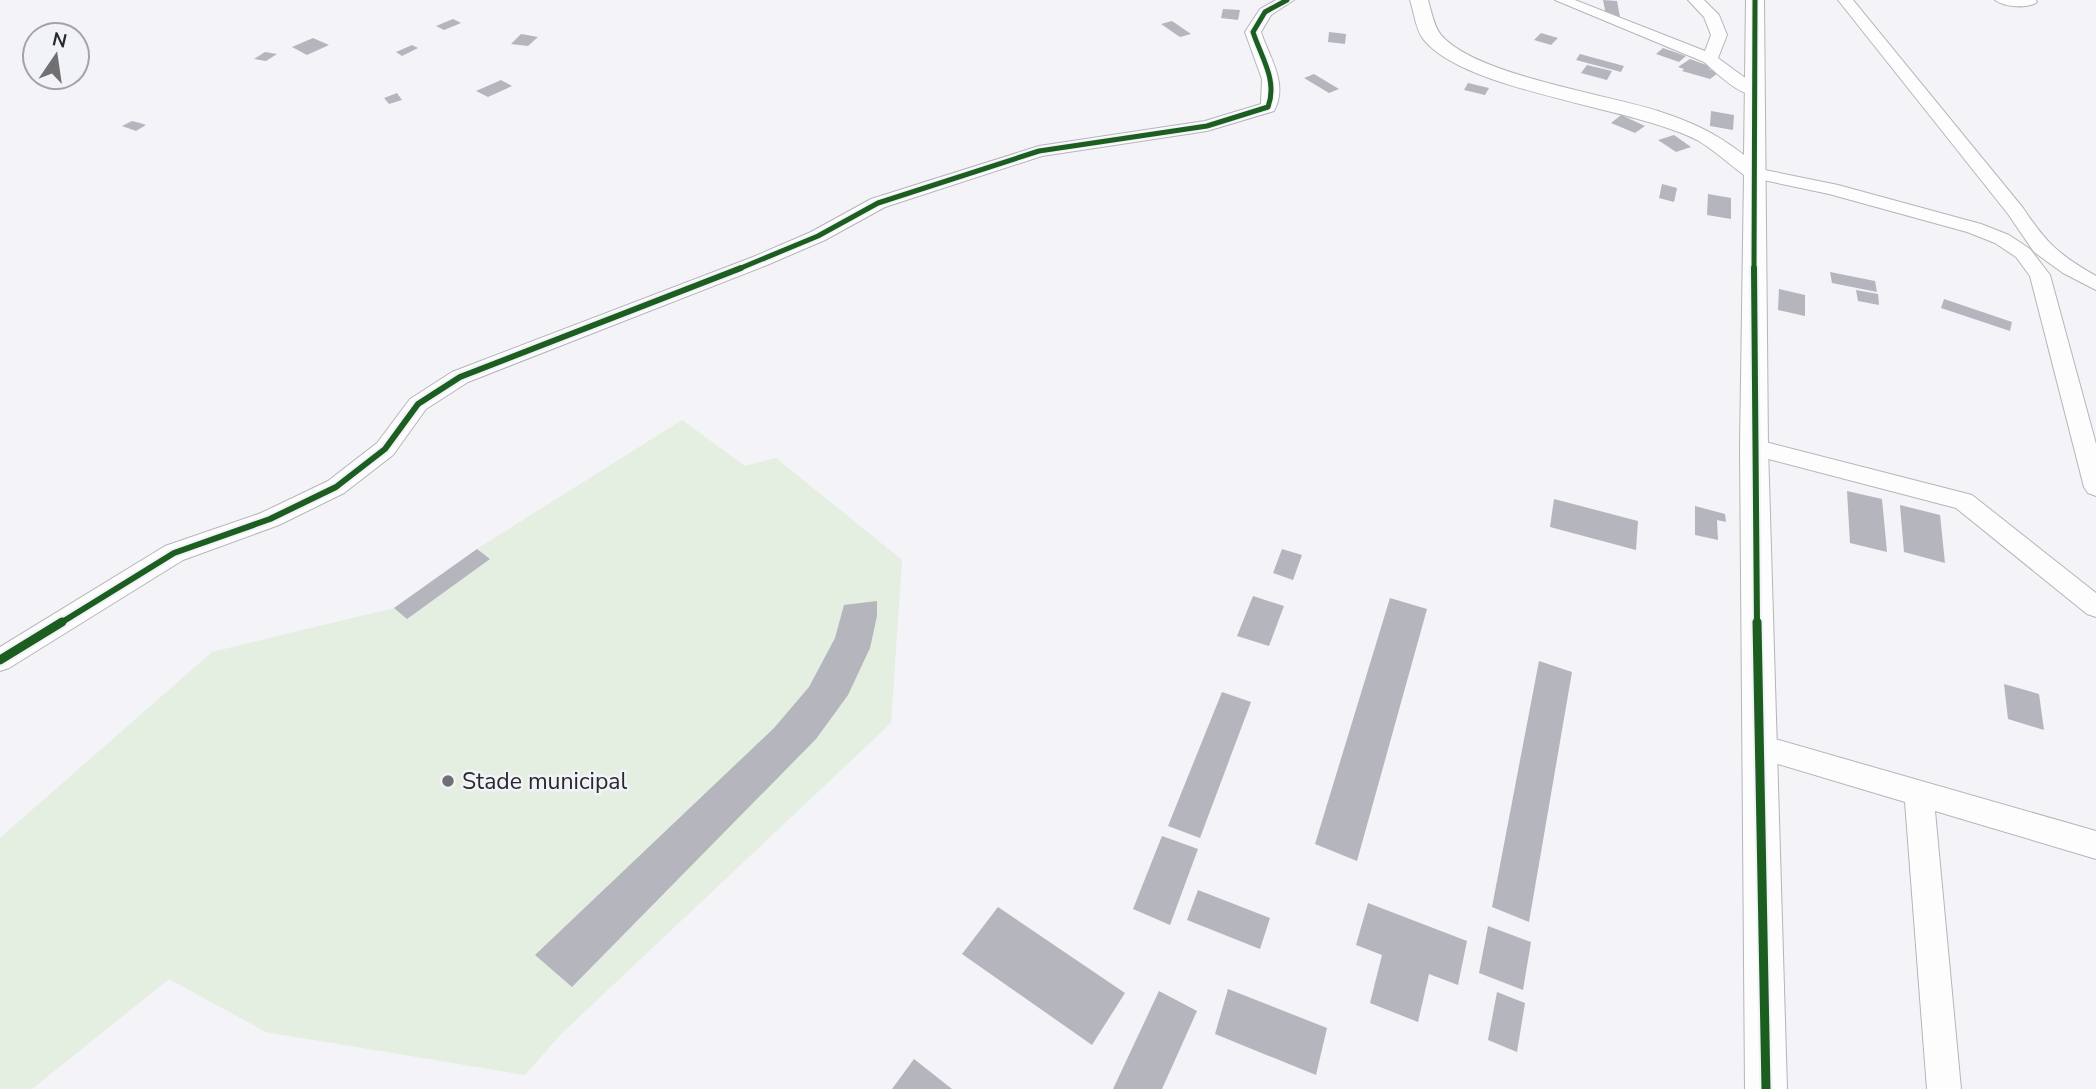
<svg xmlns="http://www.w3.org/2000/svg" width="2096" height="1089" font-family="'Nunito Sans',sans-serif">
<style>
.green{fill:#e4eee1}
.building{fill:#b5b5be}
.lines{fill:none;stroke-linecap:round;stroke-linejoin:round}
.minor-casing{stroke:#b5b5b9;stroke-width:2}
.tertiary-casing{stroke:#b5b5b9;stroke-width:2}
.minor{fill:#fdfdfe;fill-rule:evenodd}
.tertiary{fill:#fdfdfe;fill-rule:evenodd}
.cycleway-far2-casing{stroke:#f2f2f9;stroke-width:8}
.cycleway-far1-casing{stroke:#f2f2f9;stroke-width:10}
.cycleway-casing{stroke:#f2f2f9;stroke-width:13}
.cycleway-far2{stroke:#1b5e20;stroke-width:5}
.cycleway-far1{stroke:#1b5e20;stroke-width:6}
.cycleway{stroke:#1b5e20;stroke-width:9}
.poi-dot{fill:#707073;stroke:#f2f2f9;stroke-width:2.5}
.labels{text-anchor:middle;stroke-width:5;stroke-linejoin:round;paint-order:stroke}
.poi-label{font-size:23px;fill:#29292b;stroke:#f2f2f9;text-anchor:start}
</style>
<rect width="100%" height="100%" fill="#f3f3f8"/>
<path class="green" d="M682,420l63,46 31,-8 126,102 -11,163 -330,311 -36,41 -259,-43 -97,-53 -137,110h-32v-251l212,-186 182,-44 83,-59z"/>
<g class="building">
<path d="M1603,0l14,1 3,16 -14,-2z"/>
<path d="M1223,9l17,1 -2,10 -17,-2z"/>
<path d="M453,19l8,4 -17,7 -8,-4z"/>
<path d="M1172,21l19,13 -11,3 -19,-13z"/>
<path d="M1329,32l17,2 -1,10 -17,-2z"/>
<path d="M1541,33l17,5 -7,7 -17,-5z"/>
<path d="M521,34l17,3 -10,9 -17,-2z"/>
<path d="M313,38l16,7 -22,10 -15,-8z"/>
<path d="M412,45l6,3 -16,8 -6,-4z"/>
<path d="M1663,48l23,8 -7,6 -23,-8z"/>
<path d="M265,52l12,2 -11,7 -12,-2z"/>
<path d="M1580,54l44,12 -3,6 -45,-12z"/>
<path d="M1690,59l22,8 -3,2 9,4 -8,6 -28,-8 2,-2 -6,-2z"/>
<path d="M1587,65l25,6 -5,9 -26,-7z"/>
<path d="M1314,74l25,15 -10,4 -25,-15z"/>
<path d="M501,80l11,6 -24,11 -12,-6z"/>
<path d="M1468,83l21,5 -4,7 -21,-5z"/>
<path d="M397,93l5,7 -13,4 -5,-6z"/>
<path d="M1711,111l23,4 -1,15 -23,-4z"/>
<path d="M1621,115l24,11 -10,7 -24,-10z"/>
<path d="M132,121l8,2 6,2 -10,6 -14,-5z"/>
<path d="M1674,135l17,12 -15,5 -18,-12z"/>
<path d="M1662,184l15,4 -3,14 -15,-4z"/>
<path d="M1708,194l23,4v21l-24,-4z"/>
<path d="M1830,272l45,9 2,11 -45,-9z"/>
<path d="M1779,289l26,6v21l-27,-6z"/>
<path d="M1856,290l22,4 1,11 -21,-4z"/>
<path d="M1944,299l68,23 -2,9 -69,-23z"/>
<path d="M1847,491l35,8 5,53 -37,-9z"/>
<path d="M1554,499l84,22 -2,29 -86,-23z"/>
<path d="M1900,505l40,10 5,48 -41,-11z"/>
<path d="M1695,506l30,8 1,8 -9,-2 1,20 -23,-5z"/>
<path d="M477,549l13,10 -83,60 -13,-11z"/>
<path d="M1282,549l20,6 -9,25 -20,-7z"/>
<path d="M1253,596l31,10 -15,40 -32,-10z"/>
<path d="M1390,598l37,11 -70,252 -42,-17z"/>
<path d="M877,601v15l-7,32 -22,47 -32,44 -244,248 -37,-32 239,-227 35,-41 26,-49 9,-33z"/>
<path d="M1539,661l33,11 -43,250 -37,-15z"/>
<path d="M2004,684l35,10 5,36 -36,-11z"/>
<path d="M1222,692l29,10 -51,136 -32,-12z"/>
<path d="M1162,836l36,13 -28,76 -37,-16z"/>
<path d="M1198,890l72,28 -10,31 -73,-29z"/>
<path d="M1368,903l99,38 -9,44 -29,-11 -11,48 -48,-19 12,-48 -26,-10z"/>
<path d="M998,907l127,86 -33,52 -130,-91z"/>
<path d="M1488,926l43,16 -8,48 -44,-17z"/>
<path d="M1228,989l99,39 -11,47 -101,-41z"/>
<path d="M1159,991l38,20 -35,78h-49z"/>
<path d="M1497,992l28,11 -8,49 -29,-12z"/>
<path d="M914,1059l38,30h-60z"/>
</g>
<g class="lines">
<g class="minor-casing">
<g id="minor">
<path d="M1276,0h18l-23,15 -10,17c8,25 28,52 13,79l-67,20 -165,25 -157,51 -60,33 -58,25 -299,117 -42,27 -33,46 -49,38 -65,32 -96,35 -174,108 -9,3v-24l165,-101 96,-33 67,-32 49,-38 33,-44 42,-27 301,-115 58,-25 60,-33 168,-53 166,-25 56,-17 1,-25 -17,-47 15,-23z"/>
<path d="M1555,0h20l130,51 6,-16 -7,-18 -16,-17h16l15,15 8,20 -9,23 45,33 -2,4c-19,4 -43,-21 -57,-33z"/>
<path d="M1838,0h15l170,208c24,36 35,46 73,68v14l-33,-17 -29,-21 -26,-38z"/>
<path d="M1995,0h41l1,2c-9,7 -33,5 -42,-2z"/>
<path d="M1755,168l83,17 143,39 28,11 21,14 20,26 46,169v52l-8,-3 -4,-6 -54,-211 -14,-19 -21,-14 -28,-11 -138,-38 -80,-17 -3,-4 3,-4z"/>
<path d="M1754,439l218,56 124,98v24l-9,-3 -131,-106 -210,-55 -3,-6 3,-6z"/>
<path d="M1761,735l335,96v28l-161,-48 26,278h-34l-22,-287 -154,-46 -4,-9 4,-9z"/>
</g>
</g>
<g class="tertiary-casing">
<path id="tertiary" d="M1410,0h18c3,10 6,27 13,35 34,40 164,59 217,76 36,12 56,21 86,44l2,-155h18l4,447 19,642h-42l-5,-642 4,-272c-15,-11 -31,-26 -47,-35 -67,-34 -230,-48 -273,-100 -8,-9 -10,-28 -14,-40z"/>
</g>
<use href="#minor" class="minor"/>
<use href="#tertiary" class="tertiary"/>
<g class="cycleway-far2-casing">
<g id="cycleway-far2">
<path d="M736,270l82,-34 60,-33 161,-52 168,-25 61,-19c10,-27 -7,-50 -15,-75l12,-20 22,-12"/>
<path d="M1754,270l1,-270"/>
</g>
</g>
<g class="cycleway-far1-casing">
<g id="cycleway-far1">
<path d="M1754,268l3,356"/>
<path d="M59,624l115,-71 96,-34 66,-32 49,-38 33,-45 42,-27 281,-109"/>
</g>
</g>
<g class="cycleway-casing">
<g id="cycleway">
<path d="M1757,622l9,467"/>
<path d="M0,660l62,-38"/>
</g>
</g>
<use href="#cycleway-far2" class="cycleway-far2"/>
<use href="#cycleway-far1" class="cycleway-far1"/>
<use href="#cycleway" class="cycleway"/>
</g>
<circle class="poi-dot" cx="448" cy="781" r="7"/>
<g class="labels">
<g class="poi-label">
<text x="462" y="789">Stade municipal</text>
</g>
</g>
<g transform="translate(56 56) rotate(13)"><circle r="33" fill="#f2f2f9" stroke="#a2a2a7" stroke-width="2"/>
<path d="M0-5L12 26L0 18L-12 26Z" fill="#707073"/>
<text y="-10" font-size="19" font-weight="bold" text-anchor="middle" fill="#29292b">N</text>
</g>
</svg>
